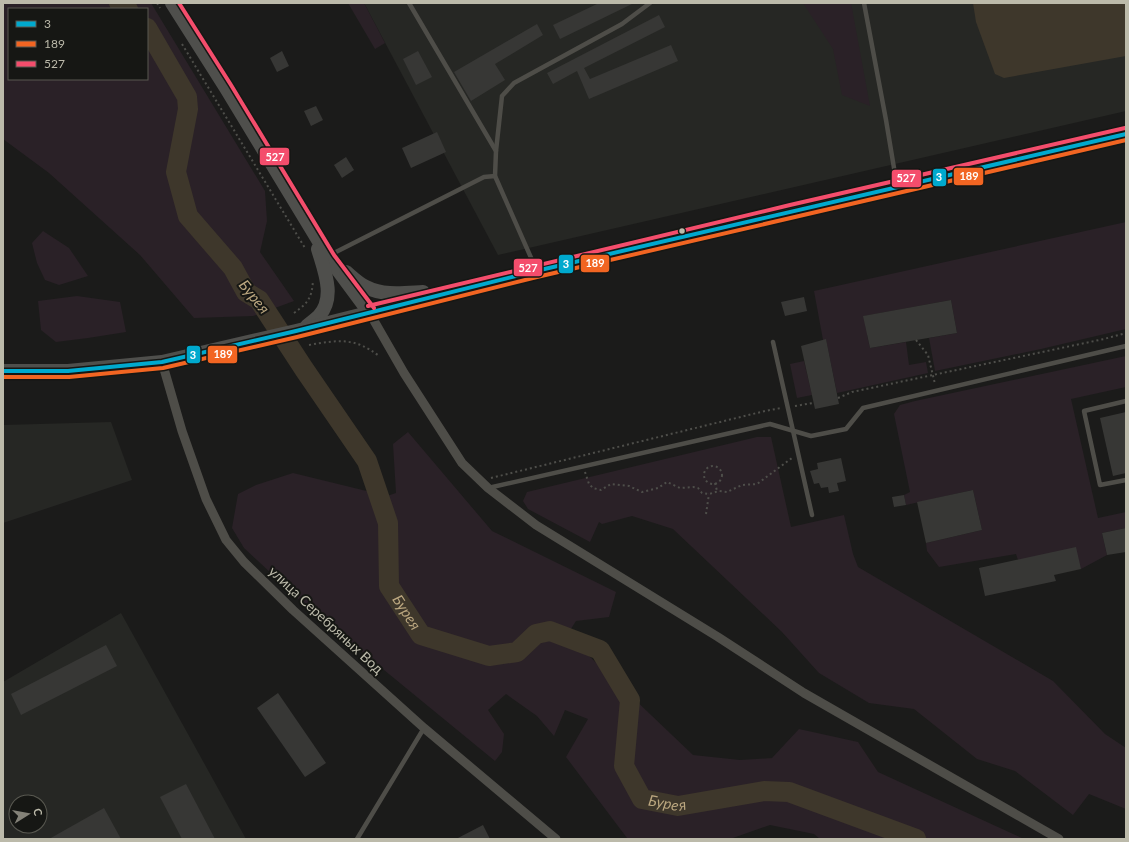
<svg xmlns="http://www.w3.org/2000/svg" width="1129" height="842" font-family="Lato,sans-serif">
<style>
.built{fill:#262724;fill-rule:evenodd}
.green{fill:#2a2127;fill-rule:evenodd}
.water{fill:#3e372b}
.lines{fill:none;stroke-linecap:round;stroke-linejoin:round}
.river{stroke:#3e372b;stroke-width:20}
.building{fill:#373735}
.path{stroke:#4e4e4a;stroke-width:2;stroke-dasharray:2 3;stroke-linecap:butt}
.service{stroke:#4e4d48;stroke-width:4.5}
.minor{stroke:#4e4d48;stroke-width:9}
.primary{stroke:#4f4f4c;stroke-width:14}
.bus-1-casing{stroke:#161714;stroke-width:7}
.bus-2-casing{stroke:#161714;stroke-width:7}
.bus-3-casing{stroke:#161714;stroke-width:7}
.bus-1{stroke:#00a9ce;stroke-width:4}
.bus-2{stroke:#f26522;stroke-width:4}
.bus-3{stroke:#f44d6c;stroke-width:4}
.bus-dot{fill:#bcbaaa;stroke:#161714;stroke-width:1.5}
.labels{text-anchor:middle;stroke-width:4;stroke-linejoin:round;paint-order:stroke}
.street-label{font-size:14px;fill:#bcbaaa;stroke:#161714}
.water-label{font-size:15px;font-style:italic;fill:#baa67f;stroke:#161714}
.line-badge{stroke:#161714;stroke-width:1.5}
.badge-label{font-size:11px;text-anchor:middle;font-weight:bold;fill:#fff}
</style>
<rect width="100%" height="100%" fill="#1b1b1a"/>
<g class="built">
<path d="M364,3h762v108l-628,144z"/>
<path d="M111,422l21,58 -129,43v-98z"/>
<path d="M121,613l125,226h-243v-157zM16,802h24v24h-24z"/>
</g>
<g class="green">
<path d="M3,3h148l114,188 2,30 -7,31 34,49 -41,15 -59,2 -54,-63 -91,-82 -46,-34zM9,9h138v70h-138z"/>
<path d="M348,3h16l21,40 -10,6z"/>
<path d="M803,3h48l19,103 -28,-11 -9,-46z"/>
<path d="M1126,222v107l-85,20 -106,22 -6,-33 28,-5 -6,-33 -87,16 2,13 35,-6 -34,12 3,13 36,-6 3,23 17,-3 2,11 -91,20 -11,-53h-3l-9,-49z"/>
<path d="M43,231l26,17 19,28 -29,9 -14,-5 -8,-17 -5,-20z"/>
<path d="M77,296l43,6 6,30 -38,6 -32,4 -15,-12 -3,-29z"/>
<path d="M1126,356v31l-55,12 27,119 28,-6v16l-24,5 5,22 -26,14 -63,-9 -2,-6 -77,13 -12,-16 -1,-8 56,-13 -9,-40 -67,15 -2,-10 6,-3 -16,-78 6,-9 15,-4z"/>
<path d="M804,361l8,34 -15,3 -7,-34z"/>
<path d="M408,432l84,99 124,61 -7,25 -33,4 -9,14 126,120 47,5 32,-2 27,-29 59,13 20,30 146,67h-204l-6,-5 -44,-9 -40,14h-98l-5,-1 -61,-81 22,-38 -23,-9 -11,26 -17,-20 -31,-22 -18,16 16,24 -2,18 -7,9 -189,-155 -62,-58 -12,-20 6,-34 18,-9 37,-12 94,23 9,-3 -3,-49z"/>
<path d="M757,437h14l20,90 53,-12 9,39 5,13 195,114 52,53 21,14v61l-37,-15 -16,21 -58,-44 -38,-12 -63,-50 -45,-6 -50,-30 -37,-41 -109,-103 -41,-13 -30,8 -3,-2 -9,20 -62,-33 -5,-8 4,-9z"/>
</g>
<path class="water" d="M973,3h153v53l-122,22 -9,-4 -19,-52z"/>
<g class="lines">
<g class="river">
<path d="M119,3l9,6"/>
<path id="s1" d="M147,28l40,69 1,12 -12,63 12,44 45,52 13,24 13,8 45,69 63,92 21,62 1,63 32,49 68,21 28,-4 19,-18 14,-3 50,19 30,50 -6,66 18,33 36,7 86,-15 25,1 127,47"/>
</g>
</g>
<g class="building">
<path d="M599,3h35l-74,36 -7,-14z"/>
<path d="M659,15l6,12 -81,41 6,11 81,-34 7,16 -89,38 -12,-28 -24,13 -6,-11z"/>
<path d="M537,24l6,11 -48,29 10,16 -34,21 -17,-29z"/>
<path d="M282,51l7,15 -12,6 -7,-14z"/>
<path d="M418,51l14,26 -16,8 -13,-26z"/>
<path d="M316,106l7,14 -12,6 -7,-15z"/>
<path d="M437,132l9,20 -35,16 -9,-20z"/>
<path d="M346,157l8,13 -12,8 -8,-13z"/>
<path d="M804,297l3,14 -22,5 -4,-14z"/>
<path d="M951,300l6,33 -87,15 -7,-32z"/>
<path d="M826,339l13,65 -24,5 -14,-63z"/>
<path d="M1126,412v61l-13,3 -13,-58z"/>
<path d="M841,458l5,23 -9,2 2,8 -10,2 -1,-6 -7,1 -2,-5 -5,1 -4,-13 8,-2 -1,-6z"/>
<path d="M973,490l9,40 -56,13 -9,-41z"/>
<path d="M904,495l2,10 -12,2 -2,-10z"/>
<path d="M1126,528v24l-19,3 -5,-22z"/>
<path d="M1076,547l5,22 -27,6 2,6 -71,15 -6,-28z"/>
<path d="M106,645l11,21 -96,49 -10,-21z"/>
<path d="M278,693l48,70 -21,14 -48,-69z"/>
<path d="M186,784l29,55h-33l-22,-42z"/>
<path d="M104,808l17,31h-72z"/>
<path d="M483,825l7,14h-34z"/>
</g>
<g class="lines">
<g class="path">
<path d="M157,3l3,5"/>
<path d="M182,44l123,204"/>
<path d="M294,313c14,-10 18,-15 19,-33"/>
<path d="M916,340l12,15 7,29"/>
<path d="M309,345c28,-5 46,-8 70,11"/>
<path d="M838,398l14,-6 252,-53 22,-6"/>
<path d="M795,406l18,-3"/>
<circle cx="713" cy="475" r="9"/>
<path d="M585,472l4,12 4,4 8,2 10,-6 18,2 13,6 16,-4 9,-6 13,6 13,-1 5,1 4,5 7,1 10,-3 8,1 15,-7 15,-1 35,-26"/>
<path d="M491,478l274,-67 16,-3"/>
<path d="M715,483l2,8"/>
<path d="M706,514l3,-20"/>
</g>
<g class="service">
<path d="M409,3l87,148 -1,25 41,93"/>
<path d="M864,3l22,117 11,66"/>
<path d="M496,151l6,-55 12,-13 108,-59 28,-21"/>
<path d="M330,255l154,-78 11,-1"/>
<path d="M773,342l39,173"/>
<path d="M1126,401l-42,10 16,74 26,-5"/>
<path d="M488,488l282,-64 41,12 35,-7 17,-21 263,-62"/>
<path d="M357,839l67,-111"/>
</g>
<g class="minor">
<path d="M369,312l35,61 58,90 26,25 48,37 182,112 86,56 255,146"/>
<path d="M162,362l20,69 24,68 20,41 18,22 49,48 131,118 132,111"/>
</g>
<g class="primary">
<path d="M172,3l54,85 103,170 40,54"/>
<path d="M346,272c6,5 13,12 20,15 17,9 38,6 57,5"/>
<path d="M307,326c3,-3 8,-6 12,-10 17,-19 5,-46 -1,-67"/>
<path d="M3,371h65l94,-9 134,-31 240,-60 590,-137"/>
</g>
<g class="bus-1-casing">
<path id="bus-1" d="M3,371h65l94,-9 134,-31 240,-60 590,-137"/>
</g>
<g class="bus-2-casing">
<path id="bus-2" d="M3,377h66l94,-9 134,-31 240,-60 589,-137"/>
</g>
<g class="bus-3-casing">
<g id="bus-3">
<path d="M179,3l52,82 103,170 40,53"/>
<path d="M368,306l422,-101 335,-77"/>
</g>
</g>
<use href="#bus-1" class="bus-1"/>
<use href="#bus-2" class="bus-2"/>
<use href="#bus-3" class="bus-3"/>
</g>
<circle class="bus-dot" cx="682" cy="231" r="3.5"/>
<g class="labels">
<g class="street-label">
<text transform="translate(326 620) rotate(43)" y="5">улица Серебряных Вод</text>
</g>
<g class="water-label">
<text transform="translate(254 297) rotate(51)" y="5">Бурея</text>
<text dy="5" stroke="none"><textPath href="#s1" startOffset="667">Бурея</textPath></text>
<text dy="5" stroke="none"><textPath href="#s1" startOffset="1075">Бурея</textPath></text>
</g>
</g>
<g class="line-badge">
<rect x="259" y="147" width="31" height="19" rx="4" fill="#f44d6c"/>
<rect x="953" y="167" width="31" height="19" rx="4" fill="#f26522"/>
<rect x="932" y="168" width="15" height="19" rx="4" fill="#00a9ce"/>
<rect x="891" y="169" width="31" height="19" rx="4" fill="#f44d6c"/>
<rect x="580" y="254" width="30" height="19" rx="4" fill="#f26522"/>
<rect x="558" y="254" width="16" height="20" rx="4" fill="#00a9ce"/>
<rect x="513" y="258" width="30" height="19" rx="4" fill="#f44d6c"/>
<rect x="207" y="345" width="31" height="19" rx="4" fill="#f26522"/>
<rect x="186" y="345" width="15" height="19" rx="4" fill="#00a9ce"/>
</g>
<g class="badge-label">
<text x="275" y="161">527</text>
<text x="969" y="180">189</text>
<text x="939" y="181">3</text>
<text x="906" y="182">527</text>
<text x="595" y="267">189</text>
<text x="566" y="268">3</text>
<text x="528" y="272">527</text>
<text x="223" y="358">189</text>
<text x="193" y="359">3</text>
</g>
<rect width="1129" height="842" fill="none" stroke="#bcbaaa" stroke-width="8"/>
<rect x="8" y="8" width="140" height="72" fill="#161714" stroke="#585850"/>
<rect x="16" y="21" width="20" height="6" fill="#00a9ce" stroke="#585850"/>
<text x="44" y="28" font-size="12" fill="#bcbaaa">3</text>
<rect x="16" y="41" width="20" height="6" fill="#f26522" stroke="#585850"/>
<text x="44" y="48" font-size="12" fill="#bcbaaa">189</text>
<rect x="16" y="61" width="20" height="6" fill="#f44d6c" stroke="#585850"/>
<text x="44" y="68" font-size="12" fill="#bcbaaa">527</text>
<g transform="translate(28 814) rotate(79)"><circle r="19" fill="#161714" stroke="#585850"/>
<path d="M0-3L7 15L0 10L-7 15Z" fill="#848278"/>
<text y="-6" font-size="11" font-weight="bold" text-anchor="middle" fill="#bcbaaa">С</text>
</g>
</svg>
